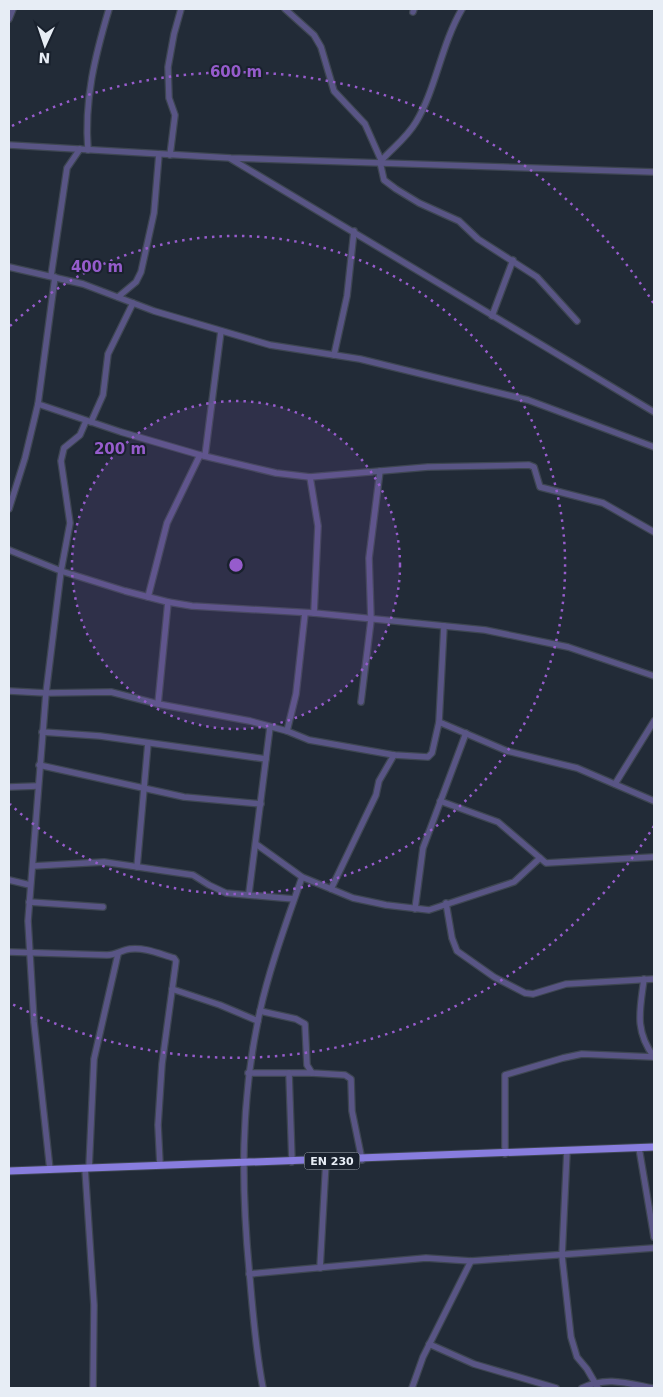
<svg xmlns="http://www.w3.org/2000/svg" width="663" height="1397" font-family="'DejaVu Sans',sans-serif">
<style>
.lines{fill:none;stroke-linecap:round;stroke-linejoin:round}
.minor-casing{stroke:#3e4652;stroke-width:8}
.major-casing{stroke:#3e4652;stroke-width:9}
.minor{stroke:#595585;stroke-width:5.5}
.major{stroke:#887dde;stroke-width:7}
.ring{fill:none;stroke:#965ccc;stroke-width:2.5;stroke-dasharray:2.5 5}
.labels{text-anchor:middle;stroke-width:4;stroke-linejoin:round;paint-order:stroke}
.shield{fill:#19212d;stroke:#a9b0b9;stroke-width:1}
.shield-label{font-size:11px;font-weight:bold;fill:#e7edf5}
.centre{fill:#965ccc;stroke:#19212d;stroke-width:2.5}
.ring-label{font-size:15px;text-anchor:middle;font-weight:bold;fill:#965ccc;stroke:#19212d;stroke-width:4;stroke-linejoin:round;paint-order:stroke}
</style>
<rect width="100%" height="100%" fill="#222b37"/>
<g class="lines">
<g class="minor-casing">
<g id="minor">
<path d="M285,9l29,26 7,12 13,44 31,33 16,36"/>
<path d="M462,9c-21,36 -26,80 -46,113 -10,17 -24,26 -36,40l4,18 12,9 23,14 40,18 19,18 59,38 40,44"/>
<path d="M413,12l1,-3"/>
<path d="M9,19l4,-10"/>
<path d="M9,145l222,13 423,14"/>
<path d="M88,150c-4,-50 7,-94 21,-141"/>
<path d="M170,155l5,-40 -6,-17 -1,-31 6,-33 7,-25"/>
<path d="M231,159l423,253"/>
<path d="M9,267l74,17 71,27 116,34 90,14 168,41 126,47"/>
<path d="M51,276l16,-108 13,-19"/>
<path d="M118,297l18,-15 5,-10 13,-59 5,-59"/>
<path d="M492,316l21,-56"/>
<path d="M334,355l13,-59 7,-65"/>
<path d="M38,404l83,28 79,23 76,18 34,4 118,-10 101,-2 5,2 6,20 63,16 51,29"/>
<path d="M91,422l12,-27 5,-41 25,-51"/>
<path d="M205,456l16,-125"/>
<path d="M310,477l8,49 -4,87"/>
<path d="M9,509l16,-51 13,-54 17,-127"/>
<path d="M9,550l52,21 64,20 43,11 24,4 122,7 171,17 83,17 86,29"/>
<path d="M148,597l19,-74 33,-68"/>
<path d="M9,691l37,2 65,-1 47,12 92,17 37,10 22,9 85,15 34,2 4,-4 7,-31 5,-96"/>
<path d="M361,702l10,-82 -2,-62 11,-87"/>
<path d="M158,704l10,-102"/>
<path d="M439,722l68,29 70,17 77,33"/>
<path d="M287,731l9,-37 9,-81"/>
<path d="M42,732l58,4 166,23"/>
<path d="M39,765l145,32 77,7"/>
<path d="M615,784l39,-63"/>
<path d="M9,787l29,-1"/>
<path d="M440,801l58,21 48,41 108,-6"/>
<path d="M256,844l46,33 51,21 33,7 43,5 85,-28 26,-24"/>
<path d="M33,866l71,-4 89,13 16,10 17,8 68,6"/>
<path d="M137,867l11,-124"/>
<path d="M9,880l21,5"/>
<path d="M331,889l45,-94 3,-14 15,-26"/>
<path d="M249,893l21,-166"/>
<path d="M29,902l74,5"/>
<path d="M446,903l6,35 5,13 37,26 31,16 8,1 33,-10 88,-5"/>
<path d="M415,909l8,-61 43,-115"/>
<path d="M9,952l98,3c9,0 15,-5 23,-6 14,-2 30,5 44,9l2,3 -14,103 -4,61 2,40"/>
<path d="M644,979c-4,31 -10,51 10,78"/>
<path d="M172,989l48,16 38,16"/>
<path d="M260,1011l36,8 9,5 2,41 5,8 33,2 6,4 1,32 10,49"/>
<path d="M248,1073h64"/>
<path d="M289,1073l3,89"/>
<path d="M639,1148l15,89"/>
<path d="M567,1151l-5,105 9,81 6,20 10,12 11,19"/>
<path d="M505,1154v-79l58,-17 19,-4 72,3"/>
<path d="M85,1168l9,137 -1,83"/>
<path d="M89,1168l5,-109 24,-105"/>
<path d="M50,1170l-16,-148 -6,-101 18,-228 15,-122 9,-48 -9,-62 3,-13 16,-13 6,-14"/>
<path d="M320,1268l6,-107"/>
<path d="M249,1274l177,-16 45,3 183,-13"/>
<path d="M429,1344l45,20 82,24"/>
<path d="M263,1388c-7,-36 -10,-72 -13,-109 -9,-91 -10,-178 10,-268 10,-45 27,-90 42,-134"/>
<path d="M412,1388l11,-31 48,-96"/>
<path d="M582,1388c24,-12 45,-5 70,0"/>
</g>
</g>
<g class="major-casing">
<path id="major" d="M9,1171l645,-24"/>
</g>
<use href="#minor" class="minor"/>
<use href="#major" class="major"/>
</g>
<circle cx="236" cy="565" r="164" fill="#965ccc" fill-opacity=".12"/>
<g class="ring">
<circle cx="236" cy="565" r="164"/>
<path d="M10 326A329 329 0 1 1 10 804"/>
<path d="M654 826A493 493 0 0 1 12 1004M12 126A493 493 0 0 1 654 304"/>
</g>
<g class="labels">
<rect class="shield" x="304.5" y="1152.5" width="55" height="17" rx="4"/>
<g class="shield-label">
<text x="332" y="1165">EN 230</text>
</g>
</g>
<circle cx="236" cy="565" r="8" class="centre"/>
<g class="ring-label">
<text x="236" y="77">600 m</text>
<text x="97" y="272">400 m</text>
<text x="120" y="454">200 m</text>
</g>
<rect width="663" height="1397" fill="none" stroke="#e7edf5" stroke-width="20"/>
<g transform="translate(45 45) rotate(183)" stroke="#19212d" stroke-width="4" paint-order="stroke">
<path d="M0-4L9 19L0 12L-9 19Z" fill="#e7edf5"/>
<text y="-8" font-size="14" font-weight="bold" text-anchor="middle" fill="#e7edf5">N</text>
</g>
</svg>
